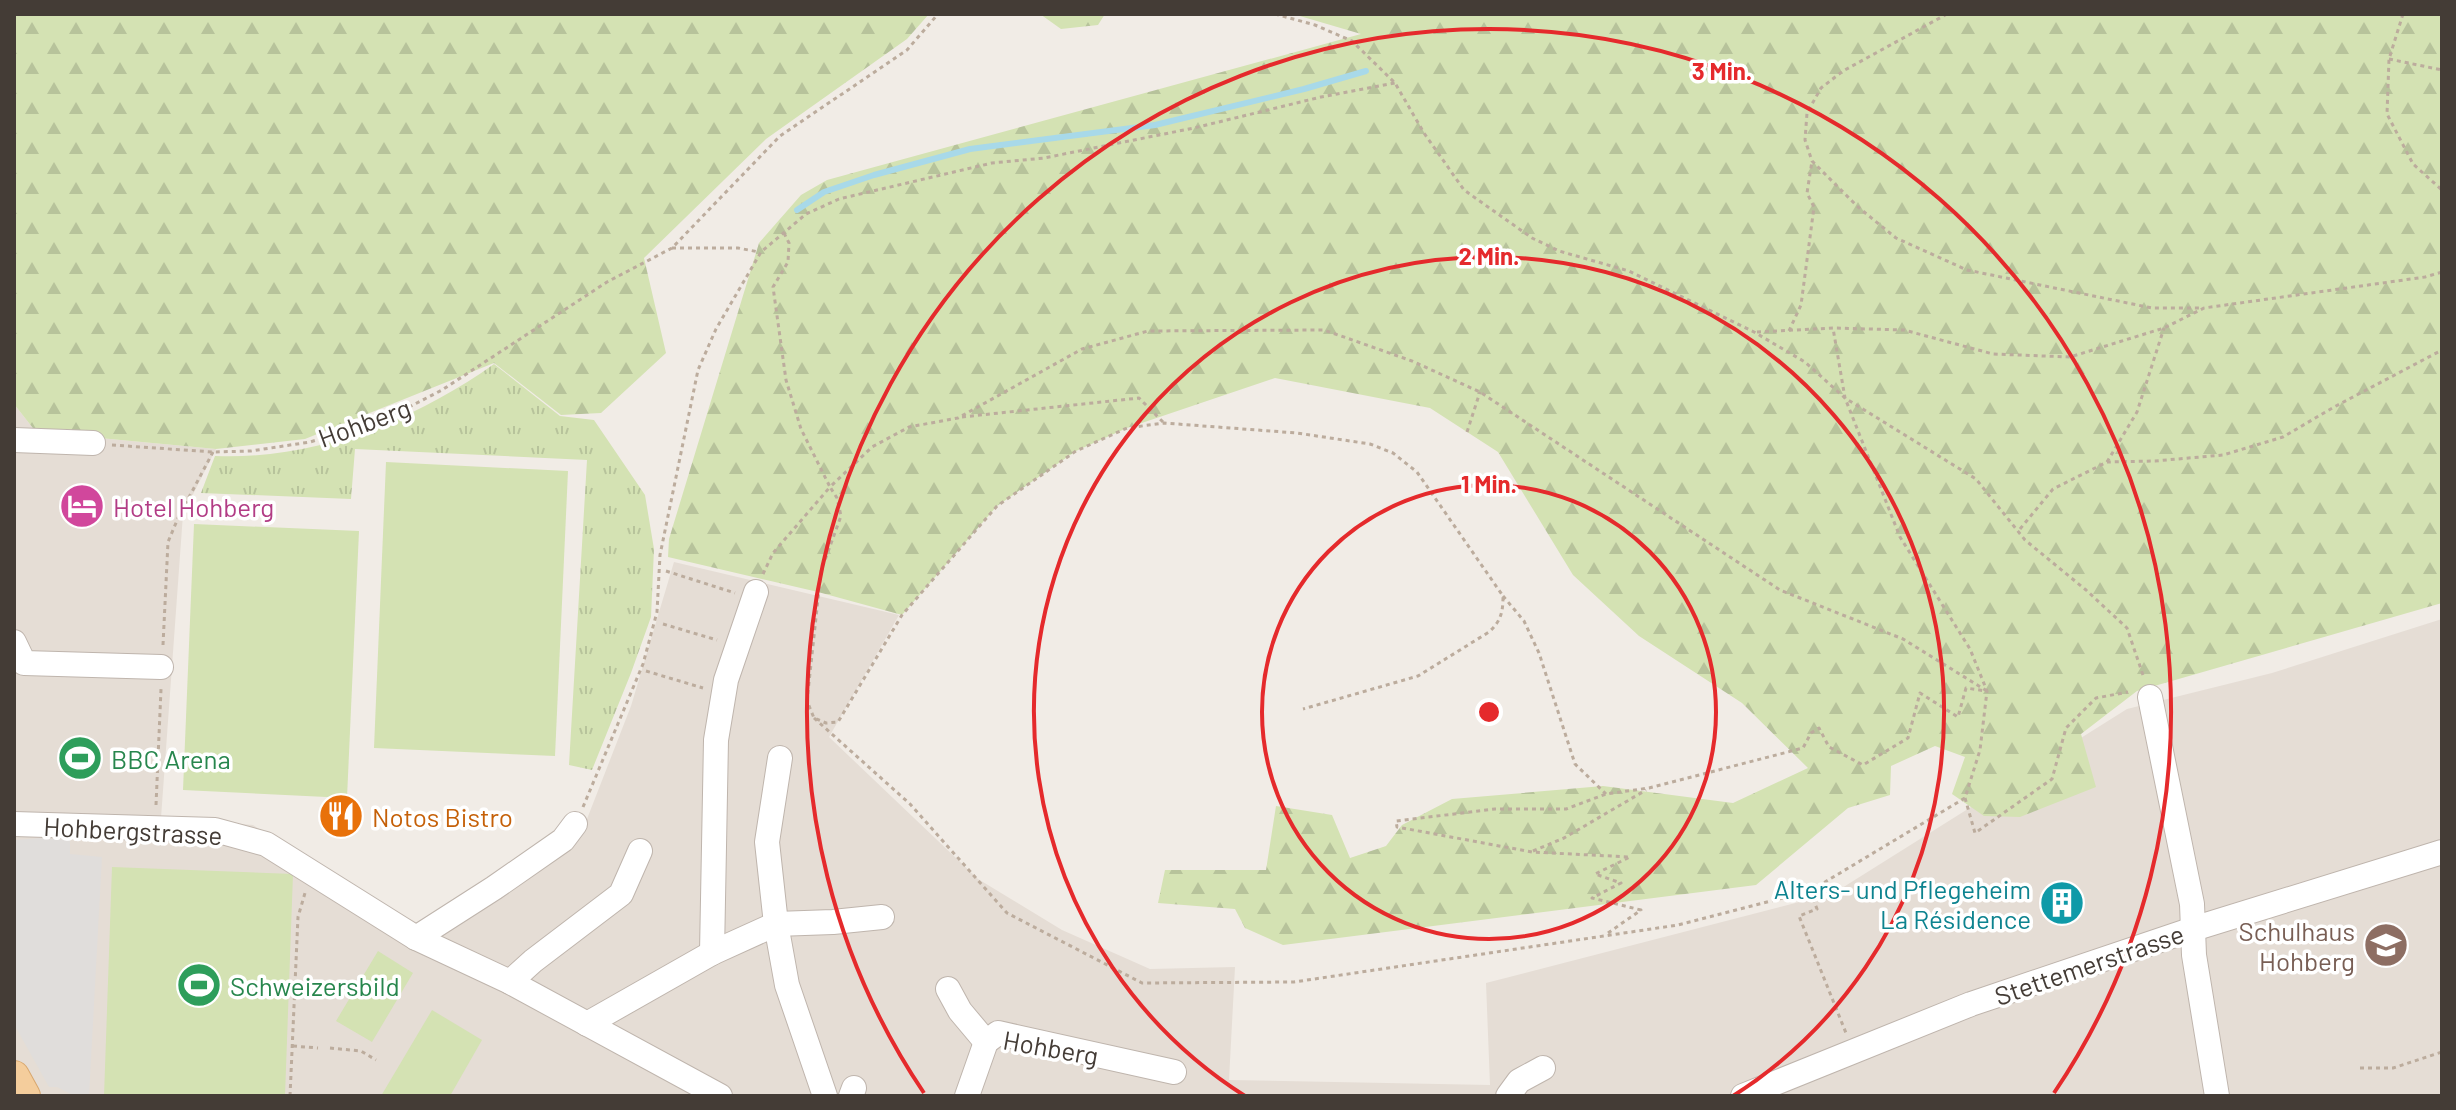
<svg xmlns="http://www.w3.org/2000/svg" width="2456" height="1110" viewBox="0 0 2456 1110" font-family="Barlow,sans-serif">
<style>
.residential{fill:#e5ddd5}
.grass{fill:url(#grass-tufts)}
.forest{fill:url(#forest-firs)}
.pitch{fill:#d4e2b3}
.parking{fill:#e0dddb}
.lines{fill:none;stroke-linecap:round;stroke-linejoin:round}
.stream{stroke:#a8d9e9;stroke-width:6}
.minor-casing{stroke:#bfb5ad;stroke-width:26}
.major-casing{stroke:#d8a76e;stroke-width:32}
.path{stroke:#bcac9d;stroke-width:3;stroke-dasharray:4 4;stroke-linecap:butt}
.minor{stroke:#fff;stroke-width:24}
.major{stroke:#f4cd9c;stroke-width:30}
.ring{fill:none;stroke:#e52a2c;stroke-width:4}
.labels{text-anchor:middle;dominant-baseline:central;stroke-width:7;stroke-linejoin:round;paint-order:stroke}
.street-label{font-size:26px;fill:#443c36;stroke:#fff}
.hotel-label{font-size:26px;fill:#b23c85;stroke:#fff;text-anchor:start}
.leisure-label{font-size:26px;fill:#27864d;stroke:#fff;text-anchor:start}
.food-label{font-size:26px;fill:#c56008;stroke:#fff;text-anchor:start}
.culture-label{font-size:26px;fill:#0d838f;stroke:#fff;text-anchor:end}
.education-label{font-size:26px;fill:#785e54;stroke:#fff;text-anchor:end}
.centre{fill:#e52a2c;stroke:#fff;stroke-width:4}
.ring-label{font-size:24px;text-anchor:middle;font-weight:bold;fill:#e52a2c;stroke:#fff;stroke-width:7;stroke-linejoin:round;paint-order:stroke}
</style>
<defs>
<pattern id="grass-tufts" width="24" height="20" patternUnits="userSpaceOnUse" patternTransform="scale(2)"><rect width="24" height="20" fill="#d4e2b3"/><path d="M3 7l-1-3M5 7V3M7 7l1-3M15 17l-1-3M17 17v-4M19 17l1-3" fill="none" stroke="#b7c39b"/></pattern>
<pattern id="forest-firs" width="22" height="20" patternUnits="userSpaceOnUse" patternTransform="scale(2)"><rect width="22" height="20" fill="#d4e2b3"/><path d="M5 1l3.5 6h-7zM16 11l3.5 6h-7z" fill="#b7c39b"/></pattern>
</defs>
<rect width="100%" height="100%" fill="#f1ece6"/>
<polygon class="residential" points="14,404 36,432 216,449 183,514 161,818 253,825 379,904 430,929 580,837 631,706 674,562 899,615 829,737 978,879 1062,930 1150,969 1235,967 1229,1080 1490,1085 1486,983 1834,893 2127,709 2272,673 2442,619 2442,1096 14,1096"/>
<path class="grass" d="M 494,364 L 560,416 L 594,420 L 645,495 L 654,549 L 651,617 L 631,673 L 592,770 L 569,765 L 587,460 L 355,449 L 351,499 L 201,493 L 215,456 C 315,460 414,421 494,364 Z"/>
<g class="forest">
<polygon points="14,14 929,14 907,39 766,139 644,258 666,353 601,413 561,415 494,363 305,439 216,449 36,432 14,404"/>
<polygon points="1040,14 1105,14 1098,25 1061,29"/>
<polygon points="1293,14 2442,14 2442,603 2137,691 2081,734 2096,787 2020,817 1984,816 1952,794 1965,757 1935,746 1891,766 1890,795 1848,808 1756,885 1283,945 1245,928 1235,909 1158,903 1165,870 1266,870 1276,806 1332,815 1350,858 1386,846 1402,825 1452,799 1603,786 1733,803 1808,768 1742,703 1639,636 1573,575 1498,452 1430,408 1275,378 1127,428 1076,451 997,506 902,615 818,592 668,557 669,539 759,243 801,195 827,180 1361,34"/>
</g>
<g class="pitch">
<polygon points="386,462 568,471 555,756 374,748"/>
<polygon points="194,524 359,531 347,798 183,790"/>
<polygon points="112,867 293,874 285,1096 104,1096"/>
<polygon points="378,951 413,973 372,1042 336,1021"/>
<polygon points="432,1010 482,1040 450,1096 381,1096"/>
</g>
<polygon class="parking" points="42,838 70,840 70,854 102,857 89,1096 75,1096 57,1087 49,1087 14,1024 14,840"/>
<g class="lines">
<polyline class="stream" points="797,210 824,192 874,175 970,149 1155,125 1304,89 1366,71"/>
<g class="minor-casing">
<g id="minor">
<polyline points="14,440 93,443"/>
<polyline points="14,642 24,663 161,667"/>
<polyline points="2150,697 2192,904 2194,955 2217,1096"/>
<polyline points="780,758 767,842 776,924 787,985 825,1096"/>
<polyline points="14,824 215,830 266,844 416,938 510,982 720,1096"/>
<polyline points="416,938 494,888 563,840 575,824"/>
<polyline points="712,953 716,740 726,680 756,592"/>
<polyline points="510,982 533,961 621,894 640,851"/>
<polyline points="948,989 960,1011 986,1042"/>
<polyline points="587,1024 712,953 776,924 833,922 882,917"/>
<polyline points="851,1096 854,1088"/>
<polyline points="967,1096 986,1042 998,1033 1174,1072"/>
<polyline points="1508,1096 1519,1081 1543,1068"/>
<polyline points="1743,1096 1971,1004 2193,929 2442,852"/>
</g>
</g>
<g class="major-casing">
<polyline id="major" points="14,1076 25,1096"/>
</g>
<g class="path">
<polyline points="1275,14 1315,25 1352,41 1395,83 1424,133 1464,190 1532,238 1559,251 1629,271 1754,332 1805,362 1845,398 1976,479 2025,540 2086,590 2127,628 2144,678"/>
<polyline points="1947,14 1843,71 1821,88 1807,113 1805,140 1812,161 1858,207 1896,238 1967,270 2152,308 2203,308"/>
<polyline points="2403,14 2389,59 2387,114 2413,164 2442,190"/>
<polyline points="2389,59 2442,70"/>
<polyline points="784,233 789,243 788,262 773,287 786,380 801,429 830,487 872,447 909,427 958,418 1082,349 1148,331 1324,330 1412,361 1480,392 1780,590 1903,639 1987,691"/>
<polyline points="672,248 738,248 759,252"/>
<polyline points="1789,331 1801,305 1814,207 1807,193 1812,161"/>
<polyline points="1757,332 1833,328 1904,330 1993,354 2070,357 2164,328 2204,308 2425,277 2442,272"/>
<polyline points="962,417 1139,398 1164,423"/>
<polyline points="1467,432 1480,392"/>
<polyline points="112,445 213,452 251,451 310,442 386,419 442,390 607,282 672,248 780,136 907,50 938,14"/>
<polyline points="2107,462 2137,412 2164,328"/>
<polyline points="2020,529 2053,489 2107,462 2155,461 2223,455 2283,437 2334,407 2442,350"/>
<polyline points="666,571 735,593"/>
<path d="M 763,574 L 773,553 L 830,487 L 837,498 L 841,516 L 821,571 L 807,701 L 814,718 L 826,723 L 838,722 L 902,615 L 997,506 L 1076,451 L 1127,428 L 1164,423 L 1297,433 L 1370,444 L 1393,453 L 1417,472 L 1503,596 C 1503,612 1501,621 1489,632 L 1418,676 L 1303,709"/>
<polyline points="1503,596 1524,621 1539,653 1575,764 1606,794"/>
<polyline points="663,624 717,640"/>
<polyline points="163,645 168,542 178,518 213,452"/>
<polyline points="646,671 703,688"/>
<polyline points="814,718 910,804 1007,913 1142,983 1294,982 1678,925 1810,891 1965,798 1980,750 1987,691 1970,649 1900,537 1845,398 1833,328"/>
<polyline points="1965,798 1975,833 2052,779 2066,728 2096,698 2128,692"/>
<polyline points="156,805 161,689"/>
<polyline points="583,807 643,664 657,612 660,555 698,370 716,329 761,252 806,214 839,199 992,163 1044,158 1194,128 1321,97 1395,83"/>
<polyline points="1533,851 1564,838 1646,790"/>
<polyline points="1810,891 1817,909 1799,916 1846,1033"/>
<polyline points="1608,933 1641,910 1592,898 1621,883 1595,874 1630,857 1532,852 1397,827 1396,821 1495,809 1566,809 1606,794 1649,788 1803,748 1811,733 1819,728 1829,747 1863,765 1908,738 1920,693 1958,717 1966,688 1986,691"/>
<polyline points="293,1046 318,1048"/>
<polyline points="330,1048 361,1051 376,1060"/>
<polyline points="2360,1068 2393,1068 2442,1052"/>
<polyline points="290,1096 298,917 305,893"/>
</g>
<use href="#minor" class="minor"/>
<use href="#major" class="major"/>
</g>
<g class="ring">
<circle cx="1489" cy="712" r="227"/>
<path d="M1245 1096A455 455 0 1 1 1733 1096"/>
<path d="M924 1093A682 682 0 1 1 2054 1093"/>
</g>
<defs>
<g id="hotel-disc" transform="scale(2.3)"><circle r="9.5" fill="#d1479c" stroke="#fff"/><path d="M-6-4.5h1.5V1H6V5H4.5V3h-9V5H-6ZM-4 0a1.8 1.8 0 1 1 3.6 0ZM.5 0V-2.5h3Q6-2.5 6 0Z" fill="#fff"/></g>
<g id="stadium-disc" transform="scale(2.3)"><circle r="9.5" fill="#2e9e5b" stroke="#fff"/><path d="M0-5a6.5 5 0 1 0 0 10a6.5 5 0 1 0 0-10ZM-3.5-1.8h7v3.6h-7Z" fill="#fff"/></g>
<g id="restaurant-disc" transform="scale(2.3)"><circle r="9.5" fill="#e8710a" stroke="#fff"/><path d="M-5-6h1v4h1v-4h1v4h1v-4h1v5L-1.5 .5V6h-2V.5L-5-1ZM5-6V6H3V1.5H1.5Q1.5-4 5-6Z" fill="#fff"/></g>
<g id="building-disc" transform="scale(2.3)"><circle r="9.5" fill="#0f9aa8" stroke="#fff"/><path d="M-4-6H4V6H1V3H-1V6H-4ZM-2.5-4.3h1.7v1.8h-1.7ZM.8-4.3h1.7v1.8H.8ZM-2.5-1h1.7V.8h-1.7ZM.8-1h1.7V.8H.8Z" fill="#fff"/></g>
<g id="school-disc" transform="scale(2.3)"><circle r="9.5" fill="#8d6e63" stroke="#fff"/><path d="M0-5L7-2L0 1L-7-2ZM-4 1L0 2.5L4 1V4Q0 6-4 4Z" fill="#fff"/></g>
</defs>
<g fill-rule="evenodd">
<use href="#hotel-disc" x="82" y="506"/>
<use href="#stadium-disc" x="80" y="758"/>
<use href="#restaurant-disc" x="341" y="816"/>
<use href="#building-disc" x="2062" y="903"/>
<use href="#school-disc" x="2386" y="945"/>
<use href="#stadium-disc" x="199" y="985"/>
</g>
<g class="labels">
<g class="street-label">
<text transform="translate(364 422) rotate(-20)">Hohberg</text>
<text transform="translate(133 830) rotate(3)">Hohbergstrasse</text>
<text transform="translate(2089 964) rotate(-19)">Stettemerstrasse</text>
<text transform="translate(1051 1047) rotate(10)">Hohberg</text>
</g>
<g class="hotel-label">
<text x="113" y="506">Hotel Hohberg</text>
</g>
<g class="leisure-label">
<text x="111" y="758">BBC Arena</text>
<text x="230" y="985">Schweizersbild</text>
</g>
<g class="food-label">
<text x="372" y="816">Notos Bistro</text>
</g>
<g class="culture-label">
<text x="2031" y="888">Alters- und Pflegeheim<tspan x="2031" dy="30">La Résidence</tspan></text>
</g>
<g class="education-label">
<text x="2355" y="930">Schulhaus<tspan x="2355" dy="30">Hohberg</tspan></text>
</g>
</g>
<circle cx="1489" cy="712" r="12" class="centre"/>
<g class="ring-label">
<text x="1722" y="80">3 Min.</text>
<text x="1489" y="265">2 Min.</text>
<text x="1489" y="493">1 Min.</text>
</g>
<rect width="2456" height="1110" fill="none" stroke="#443c36" stroke-width="32"/>
</svg>
